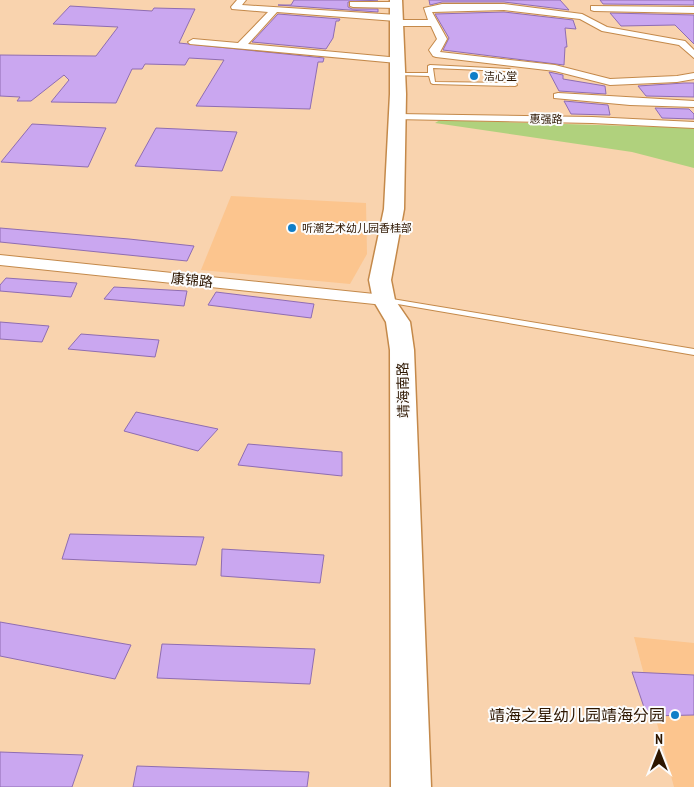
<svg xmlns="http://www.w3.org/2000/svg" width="694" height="787" viewBox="0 0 694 787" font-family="'PT Sans Narrow','Noto Sans SC',sans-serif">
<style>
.built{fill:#fcc58e}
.green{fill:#b0d17d}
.building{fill:#caa7f0;stroke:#8f6db2}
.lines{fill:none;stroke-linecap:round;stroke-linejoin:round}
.lane-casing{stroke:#c4894a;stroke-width:2}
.street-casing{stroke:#c4894a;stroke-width:2}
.secondary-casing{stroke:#c4894a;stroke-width:3}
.lane{fill:#fff;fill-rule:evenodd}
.street{fill:#fff;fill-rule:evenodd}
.secondary{fill:#fff;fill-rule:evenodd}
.poi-dot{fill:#0f7ec8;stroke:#fcfcfc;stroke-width:2}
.labels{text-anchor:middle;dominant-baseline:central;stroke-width:4;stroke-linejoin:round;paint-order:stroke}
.far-poi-label{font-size:11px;fill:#2d1600;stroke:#fcfcfc;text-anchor:start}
.far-street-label{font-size:11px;fill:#2d1600;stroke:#fcfcfc}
.street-label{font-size:14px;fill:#2d1600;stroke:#fcfcfc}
.near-poi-label{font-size:16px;fill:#2d1600;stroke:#fcfcfc;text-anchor:end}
</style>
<rect width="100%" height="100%" fill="#f9d3ae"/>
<g class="built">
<polygon points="231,196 366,203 367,254 350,284 201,270"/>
<polygon points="634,637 694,643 694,787 674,787"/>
</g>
<polygon class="green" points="440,120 694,128 694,168 632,152 435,123"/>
<g class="building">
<polygon points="294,0 378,0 348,2 348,7 352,9 378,9 378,12 278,5 291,5"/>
<polygon points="429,0 560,0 569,10 504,2 442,2 430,5"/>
<polygon points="600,0 694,0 694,5 603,4"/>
<polygon points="70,6 152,11 154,8 195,9 179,43 324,58 323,62 318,62 310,109 196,106 224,60 189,58 185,65 145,64 142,69 132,69 116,103 51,102 69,80 64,75 31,101 17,101 20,97 0,96 0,55 96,56 118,27 53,24"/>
<polygon points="504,12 573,20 576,29 565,28 567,47 565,47 564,65 443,50 449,38 435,14"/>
<polygon points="610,13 694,15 694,44 675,25 621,26"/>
<polygon points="278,14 340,19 339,21 336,21 333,38 326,49 252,42"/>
<polygon points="549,72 563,75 563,79 605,86 606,94 559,91"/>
<polygon points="684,83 694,83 694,97 646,96 638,86"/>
<polygon points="564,101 608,105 610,115 571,114"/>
<polygon points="655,108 689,109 694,114 694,119 662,118"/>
<polygon points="32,124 106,128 88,167 1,162"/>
<polygon points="156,128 179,129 237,132 222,171 135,166"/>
<polygon points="0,228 129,239 194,246 187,261 0,242"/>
<polygon points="6,278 77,283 71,297 0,291 0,285"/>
<polygon points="114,287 187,291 184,306 104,299"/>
<polygon points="216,292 314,304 311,318 208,305"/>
<polygon points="0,322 49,326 42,342 0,339"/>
<polygon points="81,334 159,340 155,357 68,349"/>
<polygon points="136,412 218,429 198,451 124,431"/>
<polygon points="248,444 342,452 342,476 238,465"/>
<polygon points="70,534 204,537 196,565 62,559"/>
<polygon points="222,549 324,555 320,583 221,576"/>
<polygon points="0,622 131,645 115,679 0,656"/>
<polygon points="162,644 315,649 310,684 157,678"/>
<polygon points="632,672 694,675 694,715 647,716"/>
<polygon points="0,752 83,755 72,787 0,787"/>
<polygon points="137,766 309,772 307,787 133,787"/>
</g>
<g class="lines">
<g class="lane-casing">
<g id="lane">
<path d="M 430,65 L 509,69 L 511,70 L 517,85 L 515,86 L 433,84 L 431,83 L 429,76 L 397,75 L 395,74 L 397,73 L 428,73 L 428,66 ZM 433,68 L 507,71 L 512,83 L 435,82 Z"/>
<polygon points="383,298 386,298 694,349 694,355 386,302 382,300"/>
</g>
</g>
<g class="street-casing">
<g id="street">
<polygon points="237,0 246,0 242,5 397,15 401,18 398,20 428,20 424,8 442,4 504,4 582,14 607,27 685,41 694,50 694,58 679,45 602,31 580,19 504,10 432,12 447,39 440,52 555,65 610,79 677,76 694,73 694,79 677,82 610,85 555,71 436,57 433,56 429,50 437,39 431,26 397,26 393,23 396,21 277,12 248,44 400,58 402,60 397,63 190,44 188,42 193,39 238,43 268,12 232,9 231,7"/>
<polygon points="350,2 396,2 400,5 396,8 353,7 350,6"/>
<polygon points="591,6 694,7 694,13 594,11 591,10"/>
<polygon points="558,93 694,101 694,107 630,105 554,98 554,94"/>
<polygon points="398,114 592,117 694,122 694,128 592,123 394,119 394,115"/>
<polygon points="0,255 384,295 390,296 392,300 390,304 384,305 0,265"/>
</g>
</g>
<g class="secondary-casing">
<polygon id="secondary" points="390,0 402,0 406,94 404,209 391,280 395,300 410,322 414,350 431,787 391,787 390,350 386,322 373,300 369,280 384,209 390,94"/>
</g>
<use href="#lane" class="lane"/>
<use href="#street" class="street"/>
<use href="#secondary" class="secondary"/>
</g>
<g class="poi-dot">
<circle cx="474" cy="76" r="5"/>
<circle cx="292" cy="228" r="5"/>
<circle cx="675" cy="715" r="5"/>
</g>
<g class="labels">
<g class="far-poi-label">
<text x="484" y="76">洁心堂</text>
<text x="302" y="228">听潮艺术幼儿园香桂部</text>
</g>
<g class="far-street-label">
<text transform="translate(546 119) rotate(1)">惠强路</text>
</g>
<g class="street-label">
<text transform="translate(192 280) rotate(6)">康锦路</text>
<text transform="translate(403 390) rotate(-91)">靖海南路</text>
</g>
<g class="near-poi-label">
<text x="665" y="715">靖海之星幼儿园靖海分园</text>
</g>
</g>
<g transform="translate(659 752)" stroke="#fcfcfc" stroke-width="4" paint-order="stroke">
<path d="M0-4L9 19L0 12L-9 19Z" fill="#2d1600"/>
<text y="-8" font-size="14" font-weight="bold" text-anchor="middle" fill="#2d1600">N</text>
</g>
</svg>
